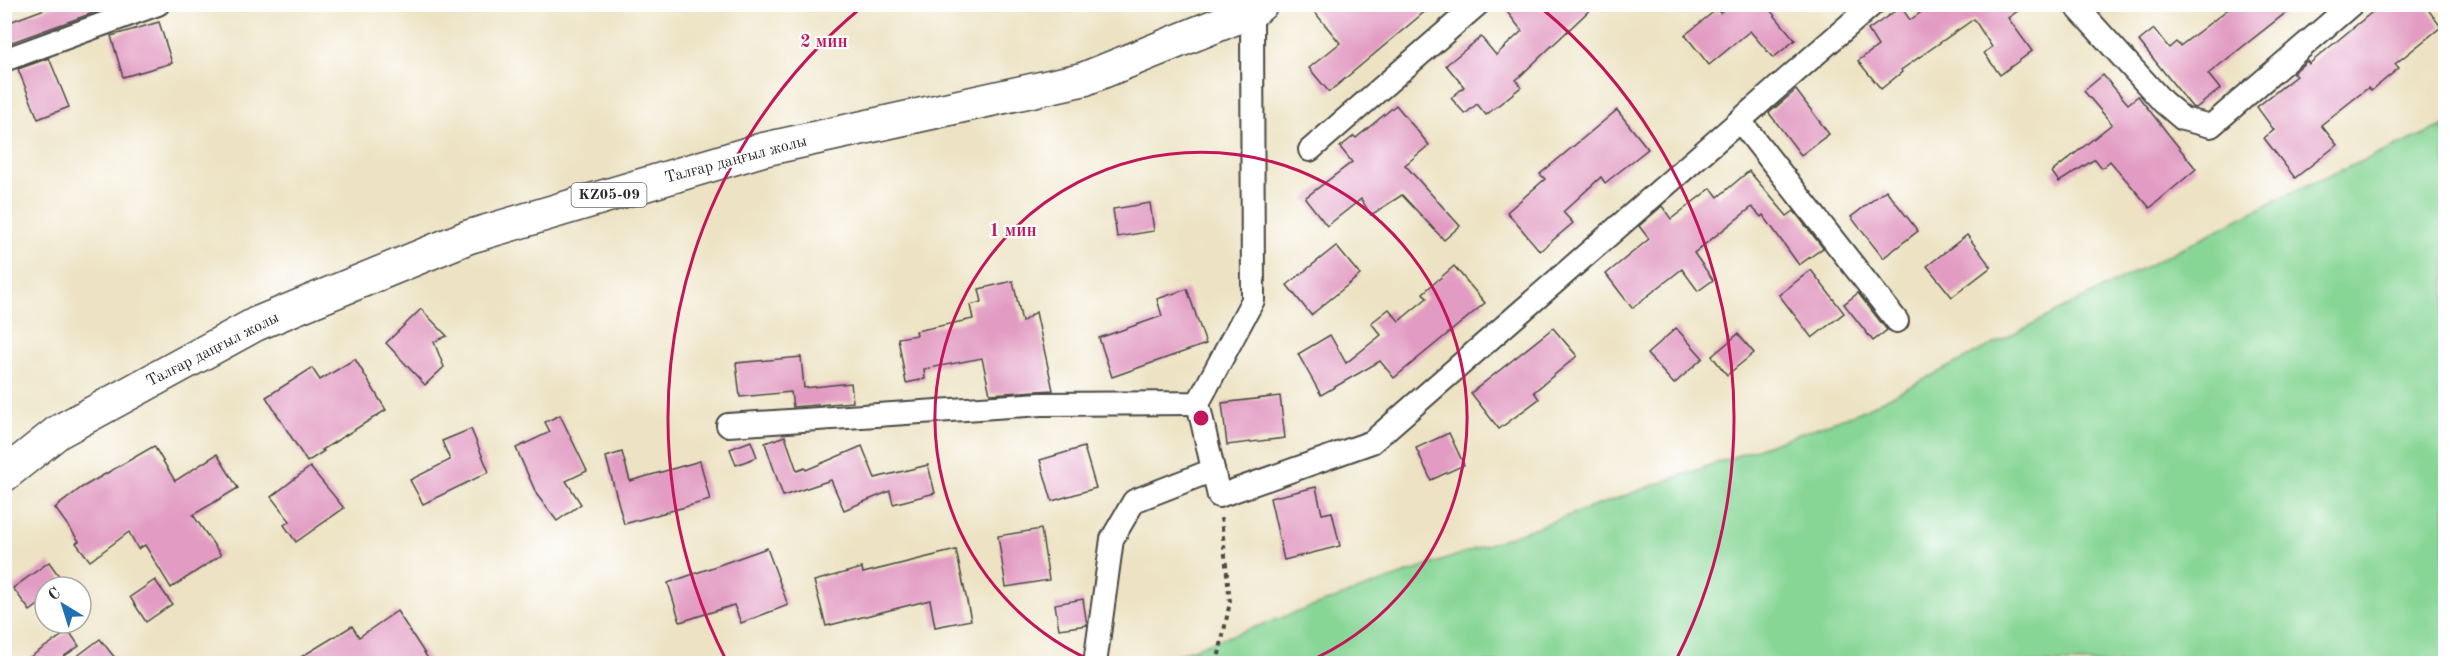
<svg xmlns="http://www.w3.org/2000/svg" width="2450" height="668" viewBox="0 0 2450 668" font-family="'Old Standard TT',serif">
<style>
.green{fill:#87d695;stroke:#598060;stroke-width:1.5}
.building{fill:#e29bc2}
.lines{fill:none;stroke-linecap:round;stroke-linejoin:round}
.street-casing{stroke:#484742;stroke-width:26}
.primary-casing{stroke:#484742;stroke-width:36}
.path{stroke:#484742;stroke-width:4;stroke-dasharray:4.5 4.5;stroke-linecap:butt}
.street{stroke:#fff;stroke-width:22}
.primary{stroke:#fff;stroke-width:33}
.ring{fill:none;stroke:#c2185b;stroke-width:3}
.labels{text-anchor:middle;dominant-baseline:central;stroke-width:4.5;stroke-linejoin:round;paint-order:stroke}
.shield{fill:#fff;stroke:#6b6b6b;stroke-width:1.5}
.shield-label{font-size:15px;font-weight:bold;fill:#2b2b2b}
.street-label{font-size:16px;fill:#2b2b2b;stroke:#fff}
.centre{fill:#c2185b;stroke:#fff;stroke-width:3}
.ring-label{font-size:18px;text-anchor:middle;font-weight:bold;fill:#c2185b;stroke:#fff;stroke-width:4.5;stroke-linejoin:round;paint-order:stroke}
</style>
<rect width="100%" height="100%" fill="#fff"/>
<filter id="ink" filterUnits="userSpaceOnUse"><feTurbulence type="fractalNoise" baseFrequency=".0167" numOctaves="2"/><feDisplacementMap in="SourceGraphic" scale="12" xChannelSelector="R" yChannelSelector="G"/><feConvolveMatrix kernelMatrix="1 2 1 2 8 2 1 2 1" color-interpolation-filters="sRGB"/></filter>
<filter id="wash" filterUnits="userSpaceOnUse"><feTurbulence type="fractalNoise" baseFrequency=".008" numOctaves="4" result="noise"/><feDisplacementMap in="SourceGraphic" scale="24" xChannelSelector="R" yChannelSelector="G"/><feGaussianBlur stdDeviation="1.35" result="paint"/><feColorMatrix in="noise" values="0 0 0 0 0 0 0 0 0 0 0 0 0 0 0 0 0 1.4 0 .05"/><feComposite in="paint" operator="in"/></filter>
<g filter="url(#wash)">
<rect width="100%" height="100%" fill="#ede3c4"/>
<polygon class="green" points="2445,125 2445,663 1154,663 1860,412 2292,192"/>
<g id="blocks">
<g class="building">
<polygon points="58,4 115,5 4,45 4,24"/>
<polygon points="1308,4 1434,4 1329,92 1309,68 1340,43"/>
<polygon points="1501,4 1596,4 1516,80 1521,87 1486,115 1477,104 1465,114 1451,98 1464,87 1446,65 1481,37 1496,55 1522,31"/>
<polygon points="1730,4 1765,4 1795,40 1773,58 1750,31 1709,65 1685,35 1717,9 1720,13"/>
<polygon points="1933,4 2028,4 2008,18 2032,51 2000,75 1984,53 1992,47 1974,19 1901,70 1902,72 1881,89 1858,61 1878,46 1868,30 1901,7 1910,20"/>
<polygon points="2235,4 2297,4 2208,74 2220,89 2196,108 2192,107 2139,41 2154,29 2169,48 2176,42 2180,46"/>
<polygon points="2382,4 2424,4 2441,27 2395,64 2399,68 2371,91 2368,88 2321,125 2337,145 2295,178 2264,138 2274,130 2257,107 2296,76 2293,73 2307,61 2309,64"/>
<polygon points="159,22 172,63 123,77 111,36"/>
<polygon points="49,58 69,107 38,119 18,69"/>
<polygon points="2103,75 2128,104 2138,96 2196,169 2150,208 2110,161 2102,168 2095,159 2059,182 2052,172 2112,124 2084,91"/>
<polygon points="1796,90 1829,134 1801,155 1769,113"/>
<polygon points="1396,105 1429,145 1405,165 1460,226 1444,240 1402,195 1371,215 1361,199 1327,226 1305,198 1352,162 1340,147 1354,136 1356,138"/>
<polygon points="1617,110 1648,149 1605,183 1601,177 1563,212 1573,223 1540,251 1507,212 1545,179 1540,174"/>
<polygon points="1749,171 1787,216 1794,211 1823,248 1799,265 1763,215 1761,217 1752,207 1694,253 1713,280 1698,291 1682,269 1632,308 1606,274 1649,239 1639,226 1662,206 1671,219 1711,188 1718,197"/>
<polygon points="1886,190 1918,231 1883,258 1851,217"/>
<polygon points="1150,203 1154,231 1117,237 1113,209"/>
<polygon points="1967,235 1991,267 1952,297 1927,266"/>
<polygon points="1336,246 1360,275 1311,315 1287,285"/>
<polygon points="1454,266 1485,303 1394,378 1380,361 1321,395 1298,354 1330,335 1346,363 1381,335 1371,323 1389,309 1399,321 1427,298 1423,293"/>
<polygon points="1811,270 1844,313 1812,338 1779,295"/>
<polygon points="1013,281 1022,322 1036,312 1053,390 990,394 982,358 924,369 925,379 906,383 898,338 917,335 916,331 973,319 970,305 982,302 979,289"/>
<polygon points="1187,289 1206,344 1112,377 1099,338 1162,316 1157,299"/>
<polygon points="1858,293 1887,330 1873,341 1844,304"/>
<polygon points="421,309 447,336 434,342 444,367 425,385 386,343"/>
<polygon points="1553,328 1577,356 1534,392 1539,399 1499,429 1471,393"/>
<polygon points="1676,328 1703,358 1674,384 1647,354"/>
<polygon points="1738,334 1754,353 1727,375 1712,356"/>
<polygon points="801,357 804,388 851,383 853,402 793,407 791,392 740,397 736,363"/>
<polygon points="355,359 386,410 322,450 324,451 307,462 266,397 312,368 320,380"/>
<polygon points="1280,396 1285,438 1227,445 1222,403"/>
<polygon points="560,415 587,471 566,481 581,504 557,521 537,495 516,448 550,432 545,422"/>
<polygon points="471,429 489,472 423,504 410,480 450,460 442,441"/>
<polygon points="1449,433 1464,465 1431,480 1416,448"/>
<polygon points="785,436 797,471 805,468 806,470 862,446 875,478 928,465 935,493 893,504 890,491 844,510 831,480 783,496 765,443"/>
<polygon points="751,441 757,457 736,465 730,449"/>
<polygon points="154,446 175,481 217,454 238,488 193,515 221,555 171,588 145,545 138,549 129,532 90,561 76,543 79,541 55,508 81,488"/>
<polygon points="1084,447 1096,488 1052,501 1040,460"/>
<polygon points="622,452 630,481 700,461 710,500 624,524 606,457"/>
<polygon points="310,467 344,508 296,542 284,525 290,521 271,497"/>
<polygon points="1316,487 1322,514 1332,512 1340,546 1284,560 1270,498"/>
<polygon points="1041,529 1049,580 1006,587 998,536"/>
<polygon points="767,548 788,605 741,623 734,605 680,622 668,583"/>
<polygon points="956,550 971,620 935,627 930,600 826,626 814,581 862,568 863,573"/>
<polygon points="49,562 67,587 45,587 45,600 30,611 13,588"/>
<polygon points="155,580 172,604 146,622 130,597"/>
<polygon points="1083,599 1087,625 1059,629 1055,604"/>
<polygon points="397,611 431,663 291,663 352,626 359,637"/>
<polygon points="69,631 79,646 54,663 21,663"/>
<polygon points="100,639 119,663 68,663"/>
</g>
</g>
</g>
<g filter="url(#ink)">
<use href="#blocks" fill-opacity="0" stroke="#484742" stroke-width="1.5"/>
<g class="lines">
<g class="street-casing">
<g id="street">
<polyline points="2074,4 2163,102 2183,119 2211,126 2352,4"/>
<polyline points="4,60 158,4"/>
<polyline points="1740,121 1897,321"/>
<polyline points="1310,150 1478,4"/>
<polyline points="1198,403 1219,496 1372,442 1873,4"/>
<polyline points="728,425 1041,404 1198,403 1253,300 1252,11"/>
<polyline points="1095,664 1112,539 1134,501 1213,470"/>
</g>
</g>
<g class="primary-casing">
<polyline id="primary" points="4,475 58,432 256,324 468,237 761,150 1084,79 1252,11 1261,4"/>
</g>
<polyline class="path" points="1217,664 1230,602 1221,518"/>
<use href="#street" class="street"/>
<use href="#primary" class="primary"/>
</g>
</g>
<g class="ring">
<path d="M1097 663A266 266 0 1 1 1305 663"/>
<path d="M726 660A533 533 0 0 1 862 7M1540 7A533 533 0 0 1 1676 660"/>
</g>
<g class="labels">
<rect class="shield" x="571.5" y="183" width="75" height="24" rx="4.5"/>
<g class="shield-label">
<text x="609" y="195">KZ05-09</text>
</g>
<g class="street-label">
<text transform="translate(736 160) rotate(-15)">Талғар даңғыл жолы</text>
<text transform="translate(213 350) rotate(-27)">Талғар даңғыл жолы</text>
</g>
</g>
<circle cx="1201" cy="418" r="9" class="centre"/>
<g class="ring-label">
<text x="824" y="47">2 мин</text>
<text x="1013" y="236">1 мин</text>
</g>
<rect width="2450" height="668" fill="none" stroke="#fff" stroke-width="24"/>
<g transform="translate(63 605) rotate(322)"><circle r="28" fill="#ffffff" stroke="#aaaaaa" stroke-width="1.5"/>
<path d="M0-4.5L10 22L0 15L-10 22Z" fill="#1f6fb2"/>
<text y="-9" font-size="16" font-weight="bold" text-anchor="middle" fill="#2b2b2b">С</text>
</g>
</svg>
